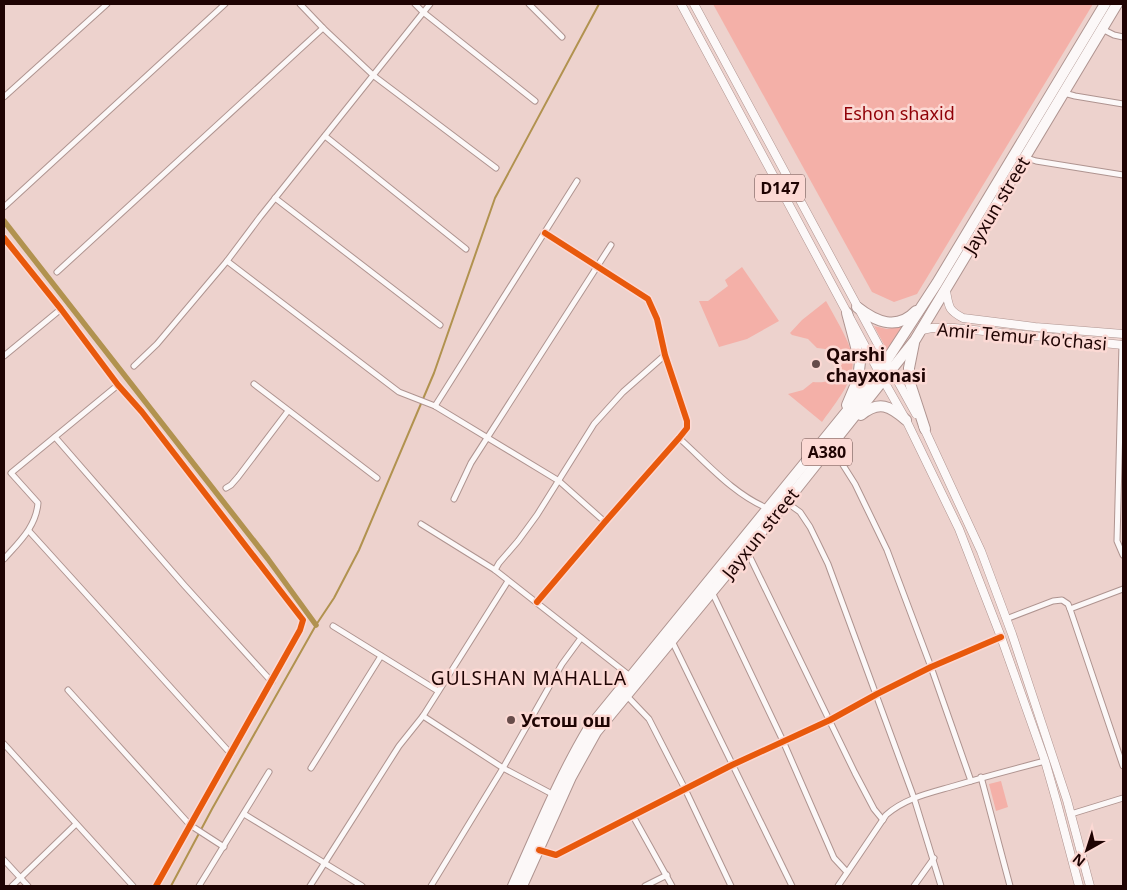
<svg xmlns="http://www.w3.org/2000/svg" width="1127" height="890" viewBox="0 0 1127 890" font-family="'Noto Sans',sans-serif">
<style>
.green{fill:#f4b0a8}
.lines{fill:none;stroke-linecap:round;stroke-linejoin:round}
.stream{stroke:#b1924f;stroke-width:2}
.canal{stroke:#b1924f;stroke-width:5.5}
.street-casing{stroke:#af9490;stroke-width:7}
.secondary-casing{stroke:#af9490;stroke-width:9}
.primary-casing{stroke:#af9490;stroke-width:9}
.highway-casing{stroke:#af9490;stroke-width:12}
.street{stroke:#fcf8f8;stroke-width:5}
.secondary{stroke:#fcf8f8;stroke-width:8}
.primary{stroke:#fcf8f8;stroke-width:8}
.highway{stroke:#fcf8f8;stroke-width:10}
.cycleway-casing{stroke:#fcd9d4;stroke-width:9}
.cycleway{stroke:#e8590c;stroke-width:6}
.poi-dot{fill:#674c4a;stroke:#fcd9d4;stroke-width:2}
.labels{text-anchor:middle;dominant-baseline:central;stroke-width:5;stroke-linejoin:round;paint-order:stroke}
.shield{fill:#fcd9d4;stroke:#614442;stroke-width:1}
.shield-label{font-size:16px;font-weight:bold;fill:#1f0403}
.park-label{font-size:18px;fill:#900007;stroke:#fcd9d4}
.street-label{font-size:18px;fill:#1f0403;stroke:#fcd9d4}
.poi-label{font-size:18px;font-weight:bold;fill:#1f0403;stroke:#fcd9d4;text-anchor:start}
.neighbourhood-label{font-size:19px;letter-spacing:1px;fill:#1f0403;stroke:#fcd9d4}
</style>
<rect width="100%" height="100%" fill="#edd2cd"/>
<g class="green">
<polygon points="713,4 1093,4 917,294 894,302 872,292"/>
<polygon points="742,267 779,321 747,339 719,347 699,301 708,301 728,286 725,280"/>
<path d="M 826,301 C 860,362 865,365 822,422 L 788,394 L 803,390 L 813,382 C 836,385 844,369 833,350 L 817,348 L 808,339 L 792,335 L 790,333 L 802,320 Z"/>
<polygon points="908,324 888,352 874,326 887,329"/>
<polygon points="1001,781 1008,807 996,811 989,784"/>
</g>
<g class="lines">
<polyline class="stream" points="171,886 212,809 316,625 334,598 359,550 434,373 495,198 599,4"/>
<polyline class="canal" points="4,221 268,559 316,625"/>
<g class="street-casing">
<g id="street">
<polyline points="300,4 323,28 374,76 496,168"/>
<polyline points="415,4 423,12 535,101"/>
<polyline points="529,4 562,37"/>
<polyline points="1102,29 1114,35 1123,37"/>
<polyline points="1064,93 1075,96 1123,104"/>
<polyline points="4,97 107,4"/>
<polyline points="325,136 466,249"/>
<polyline points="1024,157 1036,161 1123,175"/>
<polyline points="275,198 440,325"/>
<polyline points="4,207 225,4"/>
<polyline points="4,238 61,309 118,385 142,412 303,620 300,630 156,886"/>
<polyline points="227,261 399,392 435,406 559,481 605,522"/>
<polyline points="57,272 323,28"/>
<polyline points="1122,344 1117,541 1123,555"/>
<polyline points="4,356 61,309"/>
<polyline points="134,366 157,344 227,261 260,217 430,4"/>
<polyline points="254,384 377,478"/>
<polyline points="435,406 577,181"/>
<polyline points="55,437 184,585 272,682"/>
<path d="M 679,438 C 706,462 733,494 767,508"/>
<polyline points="831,446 855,484 887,550 931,667 971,781"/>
<polyline points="226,488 231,485 238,477 288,411"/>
<polyline points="454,499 471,463 611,245"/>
<polyline points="786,502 800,512 810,527 828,564 914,798 941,886"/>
<polyline points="421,524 495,570 630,676"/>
<polyline points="29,531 231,754"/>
<polyline points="747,551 855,773 874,809 883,820"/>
<path d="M 4,559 C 19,542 36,527 38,503 L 11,473 L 118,385"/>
<polyline points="495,570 499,563 518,541 537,515 594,424 623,392 665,355"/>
<polyline points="1123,589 1070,609 1123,766"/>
<polyline points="712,592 783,741 834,858 847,872"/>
<polyline points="537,602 605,522 679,438 687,428 687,421 665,355 657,319 648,299 545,233"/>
<polyline points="1006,619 1053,601 1062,600 1068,604 1070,609"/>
<polyline points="333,626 438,691"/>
<polyline points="672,641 792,886"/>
<polyline points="68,690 190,825 224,847"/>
<polyline points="627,696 649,719 685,789 731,886"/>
<polyline points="423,716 503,768 554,795"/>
<polyline points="4,744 133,886"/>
<polyline points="311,768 381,656"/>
<polyline points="981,777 1010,886"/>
<polyline points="244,814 362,886"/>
<polyline points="1071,814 1123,798"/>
<polyline points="633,816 672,886"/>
<polyline points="539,850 556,855 732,765 830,720 877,694 931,667 1001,637"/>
<polyline points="4,860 28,886"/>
<polyline points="12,886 76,824"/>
<polyline points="199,886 269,772"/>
<polyline points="310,886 399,746 423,716 508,581"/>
<polyline points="431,886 503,768 562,664 581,638"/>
<polyline points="645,886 667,875"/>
<path d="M 838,886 L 886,815 C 905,798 930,793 954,786 C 984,777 1014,769 1045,761"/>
<polyline points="914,886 934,858"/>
</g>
</g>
<g class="secondary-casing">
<g id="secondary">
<path d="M 946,291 C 949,307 948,310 963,318 L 1035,327 L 1123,334"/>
<polyline points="922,330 932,328 954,328 1123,345"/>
<polyline points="890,367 916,414"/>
<polyline points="881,376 906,420 959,529 1001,637 1045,761 1057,803 1079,886"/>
<polyline points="923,426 981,551 1012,634 1067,800 1090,886"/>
</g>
</g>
<g class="primary-casing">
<g id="primary">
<polyline points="681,4 879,372"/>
<path d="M 694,4 C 758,123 822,242 887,361"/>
</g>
</g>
<g class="highway-casing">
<g id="highway">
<path d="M 857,307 C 876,322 897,331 916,311"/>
<polyline points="847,313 860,362 858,379 847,405"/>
<polyline points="914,343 909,368 909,380 925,429"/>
<path d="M 861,415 C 879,400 890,406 906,420"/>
<path d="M 513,886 C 537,833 559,778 589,728 L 879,372 L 937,283 L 1105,4"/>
<polyline points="522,886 571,777 596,732 786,502 915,340 1117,4"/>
</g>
</g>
<use href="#street" class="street"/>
<use href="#secondary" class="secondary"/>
<use href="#primary" class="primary"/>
<use href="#highway" class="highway"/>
<g class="cycleway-casing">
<g id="cycleway">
<polyline points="4,238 61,309 118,385 142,412 303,620 300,630 156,886"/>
<polyline points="537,602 605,522 679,438 687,428 687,421 665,355 657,319 648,299 545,233"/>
<polyline points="539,850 556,855 732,765 830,720 877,694 931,667 1001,637"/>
</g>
</g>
<use href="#cycleway" class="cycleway"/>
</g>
<g class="poi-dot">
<circle cx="816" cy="364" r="5"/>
<circle cx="511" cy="720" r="5"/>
</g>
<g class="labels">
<g class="shield">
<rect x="755" y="174.5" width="50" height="27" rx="4"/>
<rect x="802" y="438.5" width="50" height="27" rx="4"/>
</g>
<g class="shield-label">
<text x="780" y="188">D147</text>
<text x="827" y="452">A380</text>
</g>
<g class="park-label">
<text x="899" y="113">Eshon shaxid</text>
</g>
<g class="street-label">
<text transform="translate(996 205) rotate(-59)">Jayxun street</text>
<text transform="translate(1022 336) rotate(5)">Amir Temur ko'chasi</text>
<text transform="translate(760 533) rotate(-51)">Jayxun street</text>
</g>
<g class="poi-label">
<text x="826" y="354">Qarshi<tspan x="826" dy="21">chayxonasi</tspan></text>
<text x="521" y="720">Устош ош</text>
</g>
<g class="neighbourhood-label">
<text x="529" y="678">GULSHAN MAHALLA</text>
</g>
</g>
<rect width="1127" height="890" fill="none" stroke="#1f0403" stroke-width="10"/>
<g transform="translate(1087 850) rotate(219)" stroke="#fcd9d4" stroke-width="4" paint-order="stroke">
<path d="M0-4L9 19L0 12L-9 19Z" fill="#1f0403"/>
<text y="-8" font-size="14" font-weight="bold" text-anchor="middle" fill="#1f0403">N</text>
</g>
</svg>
